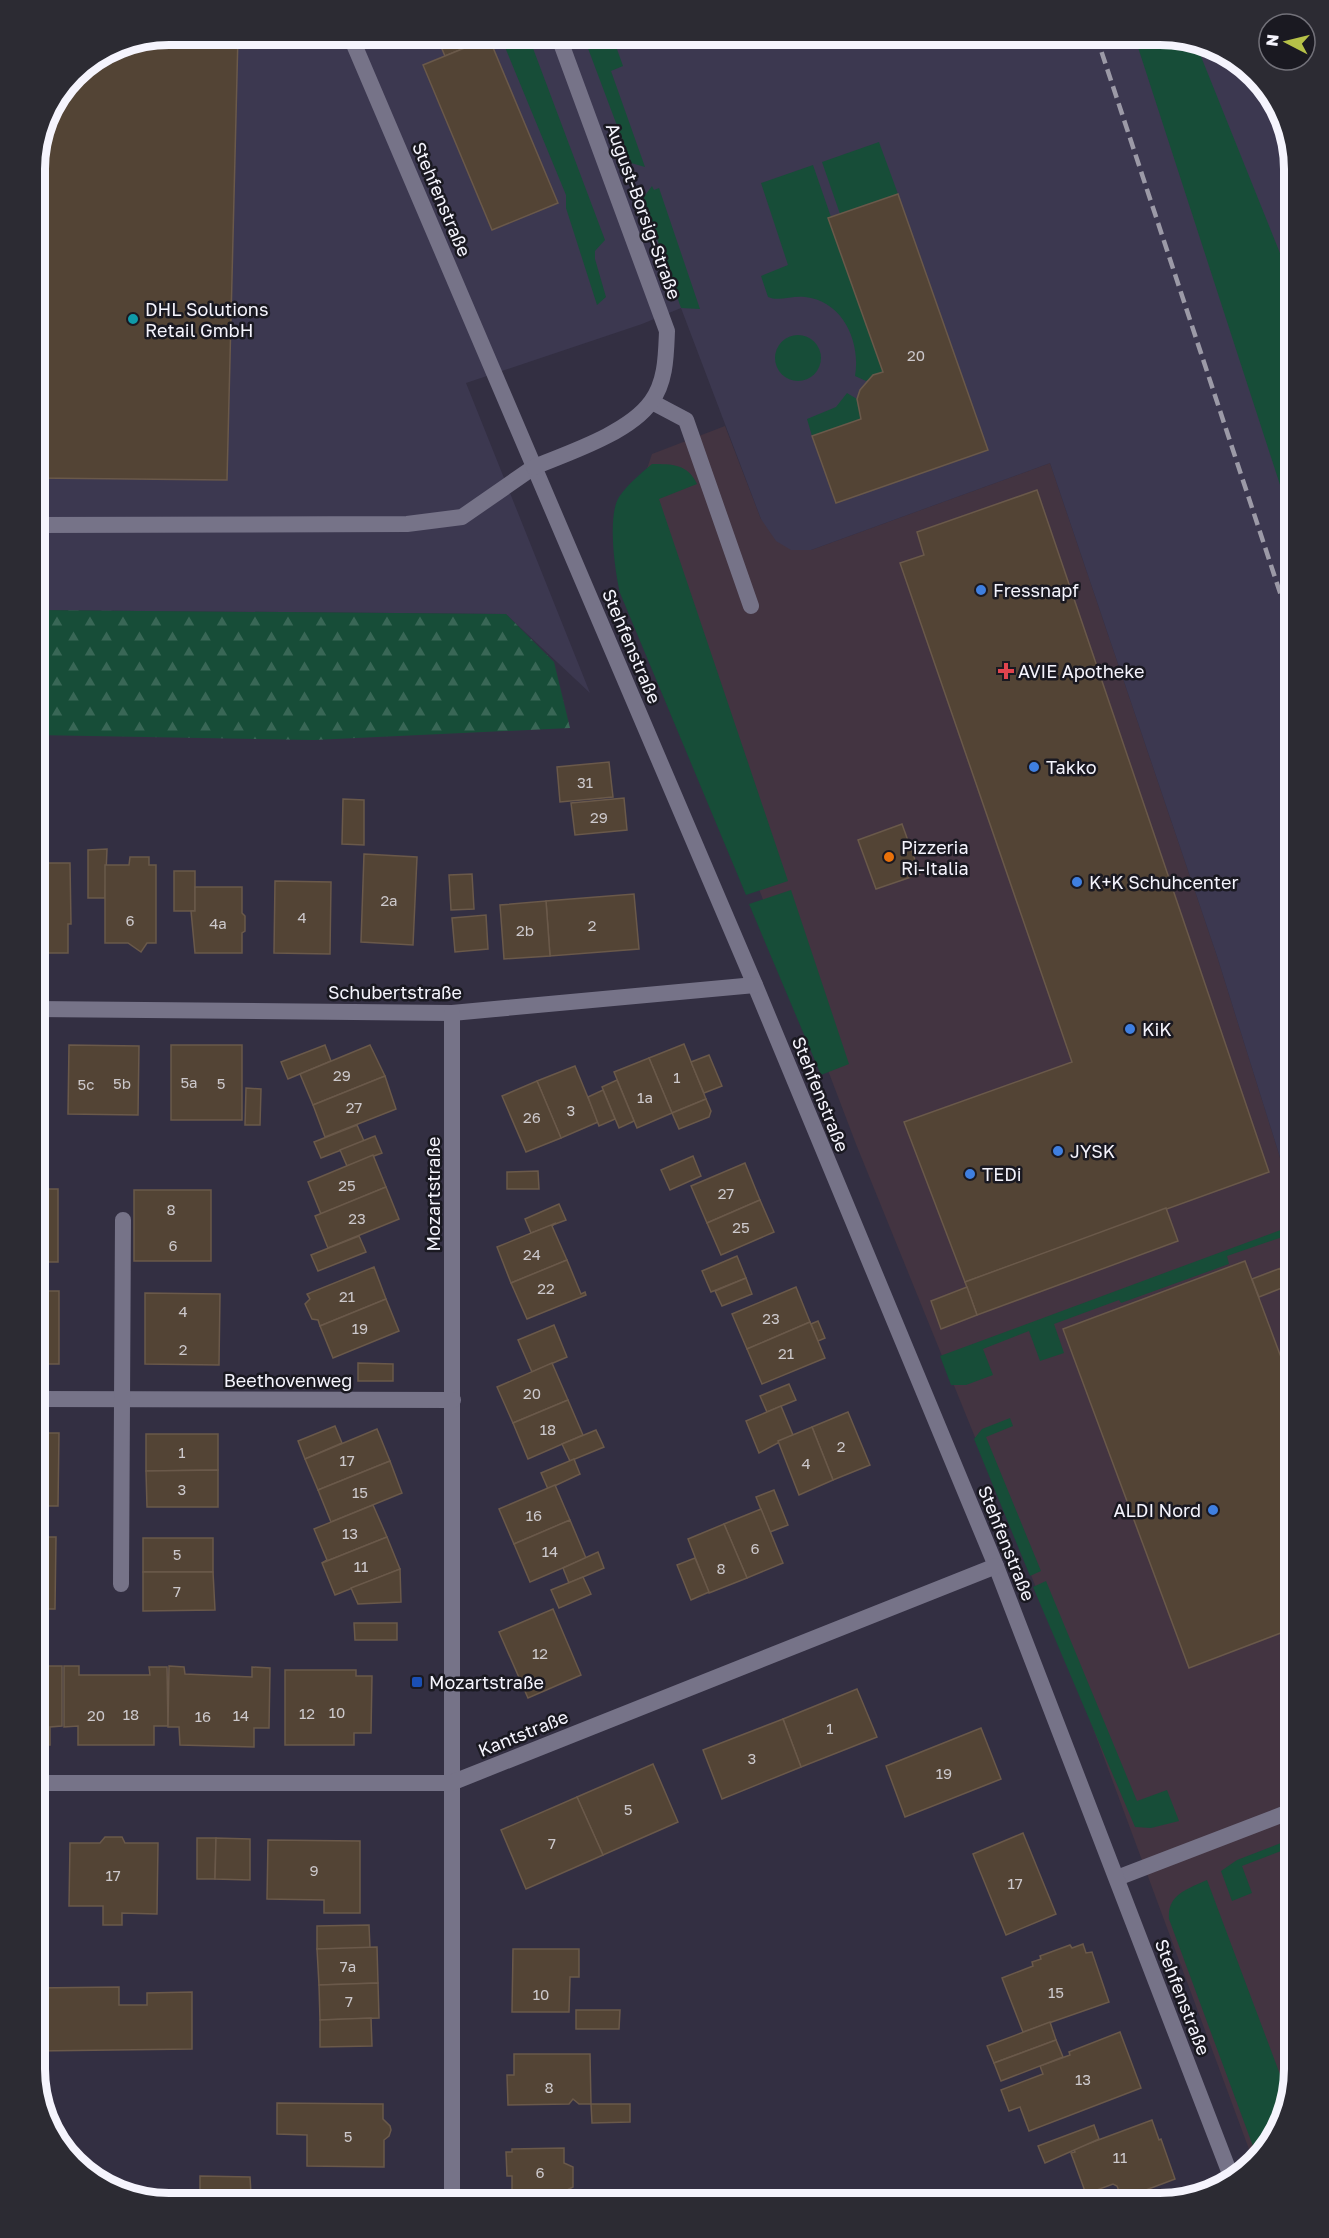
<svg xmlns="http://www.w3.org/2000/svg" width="1329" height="2238" viewBox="0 0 1329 2238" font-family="'Golos Text',sans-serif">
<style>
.commercial{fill:#433441}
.built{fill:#3c3850}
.grass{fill:#174d38}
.forest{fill:url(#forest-firs)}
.building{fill:#534435;stroke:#6a594a;stroke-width:1.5}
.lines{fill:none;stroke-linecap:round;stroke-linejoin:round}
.service{stroke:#767388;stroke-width:16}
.minor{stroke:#767388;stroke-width:16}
.rail{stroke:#9c9aa7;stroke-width:4.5;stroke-dasharray:12 6;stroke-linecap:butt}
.culture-dot{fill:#0f9aa8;stroke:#1a1921;stroke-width:2}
.shop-dot{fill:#3f7fe0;stroke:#1a1921;stroke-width:2}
.health-dot{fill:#e0444e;stroke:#1a1921;stroke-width:2}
.food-dot{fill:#e8710a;stroke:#1a1921;stroke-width:2}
.transit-dot{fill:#1a4fb4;stroke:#1a1921;stroke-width:2}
.labels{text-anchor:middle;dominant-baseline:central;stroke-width:5;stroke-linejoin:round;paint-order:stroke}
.number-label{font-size:15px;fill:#ccc8cb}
.street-label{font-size:18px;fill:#f5f4fd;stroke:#1a1921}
.poi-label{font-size:18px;fill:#f5f4fd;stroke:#1a1921;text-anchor:start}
.rim{fill:none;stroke:#f5f4fd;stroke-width:8}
</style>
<defs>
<pattern id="forest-firs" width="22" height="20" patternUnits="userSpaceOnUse" patternTransform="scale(1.5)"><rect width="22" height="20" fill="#174d38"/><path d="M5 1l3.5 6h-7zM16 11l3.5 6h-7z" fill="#396756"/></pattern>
</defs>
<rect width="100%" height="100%" fill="#332f42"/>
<polygon class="commercial" points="725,426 761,519 811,550 1050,463 1217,956 1294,1202 1294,2069 1272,2143 1253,2160 1093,1728 856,1144 633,558 637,498 652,454"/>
<polygon class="built" points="169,35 1169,35 1235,57 1281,110 1294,169 1294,1202 1217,956 1050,463 811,550 791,550 776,541 761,519 681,308 642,324 466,383 590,693 506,614 35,610 35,160 45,117 74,74 118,45"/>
<g class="grass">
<polygon points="500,35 528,35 605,240 595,251 595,259 606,297 597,305 566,208 566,195"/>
<polygon points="583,35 612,35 623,66 611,71 645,167 631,163"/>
<polygon points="1134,35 1169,35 1196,44 1294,288 1294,528"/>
<polygon points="879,142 898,194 840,214 822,162"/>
<path d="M 813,165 L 831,217 L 828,218 L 883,372 L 866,381 L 855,376 C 861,342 843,301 805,297 C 793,295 779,302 768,297 L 761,276 L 788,265 L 761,183 Z"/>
<polygon points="652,186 654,190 659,188 700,309 681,308 643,198"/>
<circle cx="798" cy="358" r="23"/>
<polygon points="847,393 857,399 861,419 812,436 807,419 836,407"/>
<path d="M 652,464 C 672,464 688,464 697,484 L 659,499 L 788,881 L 746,895 L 620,593 C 615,572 607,516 619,497 C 628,484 640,474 652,464 Z"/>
<polygon points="791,890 849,1064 821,1075 749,904"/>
<polygon points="1294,1225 1294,1233 1227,1256 1229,1264 1121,1303 1119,1300 1054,1324 1064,1353 1040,1361 1029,1331 983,1349 993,1375 966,1385 951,1385 940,1356"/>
<polygon points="1010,1418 1013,1426 986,1437 1041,1571 1030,1576 974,1439 982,1429"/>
<polygon points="1046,1581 1137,1801 1167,1790 1179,1821 1151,1828 1135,1827 1033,1587"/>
<polygon points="1294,1838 1294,1846 1242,1866 1252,1893 1232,1901 1221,1871 1237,1860"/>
<path d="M 1207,1880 L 1287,2093 L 1272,2143 L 1257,2157 L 1169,1919 C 1167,1894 1188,1889 1207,1880 Z"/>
</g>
<polygon class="forest" points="35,610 506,614 554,662 570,728 314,740 35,735"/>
<g class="building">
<polygon points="169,34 238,35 227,480 35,478 35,160 45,117 74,74 118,45"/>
<polygon points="436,35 488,35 489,38 445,56"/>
<polygon points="489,38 558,203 492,230 423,65"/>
<polygon points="898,194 988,450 836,503 812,436 861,419 857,399 860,390 873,375 883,372 828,218"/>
<polygon points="1037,490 1269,1172 965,1282 904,1122 1072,1062 900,563 924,555 917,532"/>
<polygon points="609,762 613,797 560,802 557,767"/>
<polygon points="624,798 627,830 575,835 571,803"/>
<polygon points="343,799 364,800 364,845 342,844"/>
<polygon points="902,824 920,874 876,889 858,840"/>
<polygon points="107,849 105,898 88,898 88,850"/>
<polygon points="364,854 417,857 413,945 361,942"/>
<polygon points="130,857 149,857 149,865 156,865 156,943 147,943 141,952 128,943 105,943 105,865 129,865"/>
<polygon points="35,863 70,863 71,924 68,924 68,953 35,953"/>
<rect x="174" y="871" width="21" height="40"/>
<polygon points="472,874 474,909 451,910 449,875"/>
<polygon points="275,881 331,882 330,954 274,953"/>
<polygon points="195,887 242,887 242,913 245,916 245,931 242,933 242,953 195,953 191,911 195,911"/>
<polygon points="634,894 639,949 550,956 546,901"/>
<polygon points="546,901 550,956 504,959 500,905"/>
<polygon points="486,915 488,949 455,952 452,918"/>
<polygon points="684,1044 706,1099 672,1113 649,1058"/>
<polygon points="69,1045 139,1046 138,1115 68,1114"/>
<rect x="171" y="1045" width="71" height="75"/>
<polygon points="325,1045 331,1061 288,1079 281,1062"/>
<polygon points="370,1045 385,1076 313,1105 300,1074"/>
<polygon points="709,1055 722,1086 704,1093 691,1062"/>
<polygon points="649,1058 672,1113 637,1128 614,1072"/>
<polygon points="575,1066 598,1122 561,1138 537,1081"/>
<polygon points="385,1076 396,1109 325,1137 313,1105"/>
<polygon points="617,1080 634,1121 619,1128 602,1087"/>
<polygon points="537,1081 561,1138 526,1152 502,1096"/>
<polygon points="246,1088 261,1089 260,1125 245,1125"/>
<polygon points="603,1090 615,1119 599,1126 588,1097"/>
<polygon points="706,1099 711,1111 709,1117 679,1129 672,1113"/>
<polygon points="357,1125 364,1141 321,1158 314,1142"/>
<polygon points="375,1136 382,1153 347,1166 340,1150"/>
<polygon points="373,1155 386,1187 321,1214 308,1182"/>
<polygon points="693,1156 701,1176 670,1190 661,1170"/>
<polygon points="745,1163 760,1200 707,1223 691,1186"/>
<polygon points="538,1171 539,1189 507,1189 507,1172"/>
<polygon points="386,1187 399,1219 328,1248 315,1216"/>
<rect x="35" y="1189" width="23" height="73"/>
<rect x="134" y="1190" width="77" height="71"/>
<polygon points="760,1200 774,1232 721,1255 707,1223"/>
<polygon points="559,1204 566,1220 531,1233 525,1219"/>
<polygon points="1166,1208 1178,1241 977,1315 965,1282"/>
<polygon points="556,1223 552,1226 567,1260 511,1283 497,1247"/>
<polygon points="359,1236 366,1252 318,1271 311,1255"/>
<polygon points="737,1256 746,1278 711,1292 702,1271"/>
<polygon points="567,1260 581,1294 585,1292 586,1295 527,1319 511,1283"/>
<polygon points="1245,1261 1294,1392 1294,1628 1189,1668 1063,1329"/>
<polygon points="374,1267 386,1299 320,1326 318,1320 312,1319 305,1304 310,1299 307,1294"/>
<polygon points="1281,1268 1287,1286 1259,1297 1252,1279"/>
<polygon points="746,1278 752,1294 722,1306 715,1291"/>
<polygon points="796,1287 810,1322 747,1349 732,1314"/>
<polygon points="967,1287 977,1315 941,1329 931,1301"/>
<rect x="35" y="1291" width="24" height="73"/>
<polygon points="145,1293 220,1294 219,1365 145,1364"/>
<polygon points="386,1299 399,1331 333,1358 320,1326"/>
<polygon points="818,1321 825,1338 818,1341 811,1324"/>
<polygon points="810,1322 825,1358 762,1384 747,1349"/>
<polygon points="554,1325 567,1357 532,1372 518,1340"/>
<polygon points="358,1363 393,1364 393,1381 358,1381"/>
<polygon points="552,1363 568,1400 513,1423 497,1387"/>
<polygon points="789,1384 796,1400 767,1412 760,1396"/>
<polygon points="568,1400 583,1435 528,1459 513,1423"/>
<polygon points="781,1406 793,1435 759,1453 746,1421"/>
<polygon points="848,1412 870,1465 833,1480 812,1427"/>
<polygon points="335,1426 342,1443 305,1459 298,1441"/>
<polygon points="812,1427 833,1480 799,1495 778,1441"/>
<polygon points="377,1429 390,1461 318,1490 305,1459"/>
<polygon points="596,1430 604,1447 570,1461 562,1444"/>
<polygon points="35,1433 59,1433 58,1506 35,1506"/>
<polygon points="146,1434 218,1434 218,1470 146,1471"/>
<polygon points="574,1459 580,1474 548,1489 541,1473"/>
<polygon points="390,1461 402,1493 331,1522 318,1490"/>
<polygon points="218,1470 218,1507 147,1507 146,1471"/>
<polygon points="555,1485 570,1520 514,1544 499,1509"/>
<polygon points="774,1490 788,1525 770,1532 756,1497"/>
<polygon points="373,1505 387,1537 322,1563 327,1560 314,1529"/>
<polygon points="761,1509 783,1563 747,1578 724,1524"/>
<polygon points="570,1520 586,1558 530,1582 514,1544"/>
<polygon points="724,1524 747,1578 709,1593 688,1539"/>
<polygon points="35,1537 56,1537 55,1609 35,1609"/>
<polygon points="387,1537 400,1569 335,1595 322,1563"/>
<rect x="143" y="1538" width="70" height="34"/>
<polygon points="598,1552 604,1568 569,1583 563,1568"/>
<polygon points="695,1558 709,1592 691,1600 677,1565"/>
<polygon points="400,1569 401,1602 358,1604 351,1588"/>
<polygon points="143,1572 213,1572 215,1610 143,1611"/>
<polygon points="583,1577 591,1594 559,1608 551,1590"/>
<polygon points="553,1609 581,1675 528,1698 499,1632"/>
<polygon points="354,1623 397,1623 397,1640 355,1640"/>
<polygon points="46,1666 62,1666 62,1726 50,1727 50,1745 35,1745 35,1674 45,1674"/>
<polygon points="64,1666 79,1666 79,1675 150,1675 149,1667 167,1667 168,1726 154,1726 154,1745 78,1745 78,1726 64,1727"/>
<polygon points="169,1666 184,1667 185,1674 252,1677 252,1667 270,1668 269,1728 254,1728 254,1747 180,1745 179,1727 168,1727"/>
<polygon points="285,1670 356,1670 356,1676 372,1676 371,1733 354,1733 354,1745 285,1745"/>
<polygon points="857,1689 877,1737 801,1767 783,1719"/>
<polygon points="783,1719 801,1767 722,1799 703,1750"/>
<polygon points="981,1728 1001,1779 905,1817 886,1766"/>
<polygon points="653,1764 678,1822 603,1855 577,1797"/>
<polygon points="577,1797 603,1855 526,1889 501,1830"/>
<polygon points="1023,1833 1056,1914 1006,1935 973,1854"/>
<polygon points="105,1837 122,1837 125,1843 158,1843 157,1914 122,1913 122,1925 103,1925 103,1906 69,1906 70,1843 100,1843"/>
<polygon points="197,1838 216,1838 215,1879 197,1879"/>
<polygon points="216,1838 250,1839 250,1880 215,1879"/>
<polygon points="268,1840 360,1841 360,1913 324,1913 324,1900 267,1899"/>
<polygon points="369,1925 370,1948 317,1949 317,1926"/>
<polygon points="1083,1944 1086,1953 1092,1952 1109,2002 1023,2032 1002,1978 1033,1966 1032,1962 1041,1959 1040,1956 1070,1945 1072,1948"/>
<polygon points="377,1947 378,1983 319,1985 317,1949"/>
<polygon points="513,1949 579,1949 579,1977 570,1977 569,2012 512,2012"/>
<polygon points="378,1983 379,2018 320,2020 319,1985"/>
<polygon points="119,1987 119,2005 147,2005 147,1993 192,1992 192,2049 36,2051 35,1988"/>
<polygon points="576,2010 620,2010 619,2029 576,2029"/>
<polygon points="371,2018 372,2046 320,2047 320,2020"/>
<polygon points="1050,2022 1056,2040 994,2063 987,2046"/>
<polygon points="1120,2032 1141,2088 1029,2131 1020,2107 1009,2111 1001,2090 1043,2074 1040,2066 1070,2055 1069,2052"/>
<polygon points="1056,2040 1063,2057 1001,2081 994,2063"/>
<polygon points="514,2054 590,2054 591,2104 579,2104 573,2099 569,2104 508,2105 507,2075 514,2075"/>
<polygon points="277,2103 383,2104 383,2119 390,2126 391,2130 389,2136 384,2140 384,2167 307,2166 307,2135 277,2134"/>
<polygon points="591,2104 630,2104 630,2122 592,2123"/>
<polygon points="1152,2120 1159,2140 1161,2139 1175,2179 1122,2199 1117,2186 1113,2184 1086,2194 1071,2153 1075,2152 1074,2149"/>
<polygon points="1094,2125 1099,2139 1045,2163 1038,2146"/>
<polygon points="564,2148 564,2163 573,2167 573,2187 565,2191 565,2203 512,2203 512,2176 507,2176 506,2152 512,2152 512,2149"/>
<polygon points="200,2176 250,2177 251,2194 200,2194"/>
<polygon points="1119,2194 1122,2203 1104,2203 1103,2196"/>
<rect x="613" y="2195" width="17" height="8"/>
</g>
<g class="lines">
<g class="service">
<polyline points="652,402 686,420 751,606"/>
<polyline points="35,525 407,524 462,517 534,467"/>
<polyline points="1117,1878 1294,1810"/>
</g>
<g class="minor">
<polyline points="350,35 755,985 996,1566 1232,2179"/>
<path d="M 534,467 C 568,453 629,433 651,402 C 666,382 666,355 667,331 L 558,35"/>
<polyline points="35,1009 452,1013 755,985"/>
<polyline points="452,1013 452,2203"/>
<polyline points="35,1399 453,1400"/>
<polyline points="121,1584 123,1220"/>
<polyline points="35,1783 451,1783 996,1566"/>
</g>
<g class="rail">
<polyline points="1096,35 1294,635"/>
<polyline points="1263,89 1294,166"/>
</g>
</g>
<circle class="culture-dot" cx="133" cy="319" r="6"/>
<g class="shop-dot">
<circle cx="981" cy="590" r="6"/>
<circle cx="1034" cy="767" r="6"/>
<circle cx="1077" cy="882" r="6"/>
<circle cx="1130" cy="1029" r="6"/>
<circle cx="1058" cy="1151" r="6"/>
<circle cx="970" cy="1174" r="6"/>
<circle cx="1213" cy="1510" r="6"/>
</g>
<path class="health-dot" d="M1003 662h6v6h6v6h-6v6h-6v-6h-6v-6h6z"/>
<circle class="food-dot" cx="889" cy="857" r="6"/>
<rect class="transit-dot" x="411" y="1676" width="12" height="12" rx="3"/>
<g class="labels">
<g class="number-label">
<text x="916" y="355">20</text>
<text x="585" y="782">31</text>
<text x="599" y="817">29</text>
<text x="389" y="900">2a</text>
<text x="302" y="917">4</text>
<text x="130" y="920">6</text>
<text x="218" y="923">4a</text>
<text x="592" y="925">2</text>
<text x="525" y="930">2b</text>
<text x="342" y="1075">29</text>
<text x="677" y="1077">1</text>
<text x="189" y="1082">5a</text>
<text x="122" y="1083">5b</text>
<text x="221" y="1083">5</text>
<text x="86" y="1084">5c</text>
<text x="645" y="1097">1a</text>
<text x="354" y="1107">27</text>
<text x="571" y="1110">3</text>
<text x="532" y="1117">26</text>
<text x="347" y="1185">25</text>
<text x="726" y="1193">27</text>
<text x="171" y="1209">8</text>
<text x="357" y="1218">23</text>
<text x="741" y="1227">25</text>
<text x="173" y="1245">6</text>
<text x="532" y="1254">24</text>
<text x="546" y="1288">22</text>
<text x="347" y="1296">21</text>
<text x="183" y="1311">4</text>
<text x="771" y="1318">23</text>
<text x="360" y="1328">19</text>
<text x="183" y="1349">2</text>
<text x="786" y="1353">21</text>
<text x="532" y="1393">20</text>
<text x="548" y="1429">18</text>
<text x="841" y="1446">2</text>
<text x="182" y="1452">1</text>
<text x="347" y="1460">17</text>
<text x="806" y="1463">4</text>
<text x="182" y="1489">3</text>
<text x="360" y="1492">15</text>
<text x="534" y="1515">16</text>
<text x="350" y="1533">13</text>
<text x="755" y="1548">6</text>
<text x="550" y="1551">14</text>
<text x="177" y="1554">5</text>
<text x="361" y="1566">11</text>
<text x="721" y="1568">8</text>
<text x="177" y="1591">7</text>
<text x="540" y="1653">12</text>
<text x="337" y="1712">10</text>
<text x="307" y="1713">12</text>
<text x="131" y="1714">18</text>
<text x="96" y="1715">20</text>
<text x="241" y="1715">14</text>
<text x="203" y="1716">16</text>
<text x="830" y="1728">1</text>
<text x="752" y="1758">3</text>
<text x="944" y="1773">19</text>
<text x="628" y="1809">5</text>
<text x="552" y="1843">7</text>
<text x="314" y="1870">9</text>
<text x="113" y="1875">17</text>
<text x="1015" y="1883">17</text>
<text x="348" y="1966">7a</text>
<text x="1056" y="1992">15</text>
<text x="541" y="1994">10</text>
<text x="349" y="2001">7</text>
<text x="1083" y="2079">13</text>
<text x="549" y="2087">8</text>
<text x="348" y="2136">5</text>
<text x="1120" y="2157">11</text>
<text x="540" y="2172">6</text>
</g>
<g class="street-label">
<text transform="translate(442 199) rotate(67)">Stehfenstraße</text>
<text transform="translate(644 211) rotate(70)">August-Borsig-Straße</text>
<text transform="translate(632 646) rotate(67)">Stehfenstraße</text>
<text x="395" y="992">Schubertstraße</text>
<text transform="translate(821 1094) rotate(68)">Stehfenstraße</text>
<text transform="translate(433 1194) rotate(-90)">Mozartstraße</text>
<text x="288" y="1380">Beethovenweg</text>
<text transform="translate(1007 1543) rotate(68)">Stehfenstraße</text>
<text transform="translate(523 1733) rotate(-22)">Kantstraße</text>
<text transform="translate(1183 1997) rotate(69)">Stehfenstraße</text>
</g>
<g class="poi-label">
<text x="145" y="309">DHL Solutions<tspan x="145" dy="21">Retail GmbH</tspan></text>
<text x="993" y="590">Fressnapf</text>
<text x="1018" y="671">AVIE Apotheke</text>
<text x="1046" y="767">Takko</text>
<text x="901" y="847">Pizzeria<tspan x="901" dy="21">Ri-Italia</tspan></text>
<text x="1089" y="882">K+K Schuhcenter</text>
<text x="1142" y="1029">KiK</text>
<text x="1070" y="1151">JYSK</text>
<text x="982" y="1174">TEDi</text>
<text x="1201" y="1510" text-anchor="end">ALDI Nord</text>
<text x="429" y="1682">Mozartstraße</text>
</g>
</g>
<path d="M0 0H1329V2238H0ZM169 45H1160A124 124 0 0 1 1284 169V2069A124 124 0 0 1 1160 2193H169A124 124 0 0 1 45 2069V169A124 124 0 0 1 169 45Z" fill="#2c2b33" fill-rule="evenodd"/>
<path class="rim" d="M169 45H1160A124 124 0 0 1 1284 169V2069A124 124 0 0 1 1160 2193H169A124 124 0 0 1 45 2069V169A124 124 0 0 1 169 45Z"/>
<g transform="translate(1287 42) rotate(277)"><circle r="28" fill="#1a1921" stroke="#727179" stroke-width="1.5"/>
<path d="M0-4.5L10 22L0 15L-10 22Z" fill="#b6c148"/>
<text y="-9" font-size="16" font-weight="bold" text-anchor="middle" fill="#f5f4fd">N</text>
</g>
</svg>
